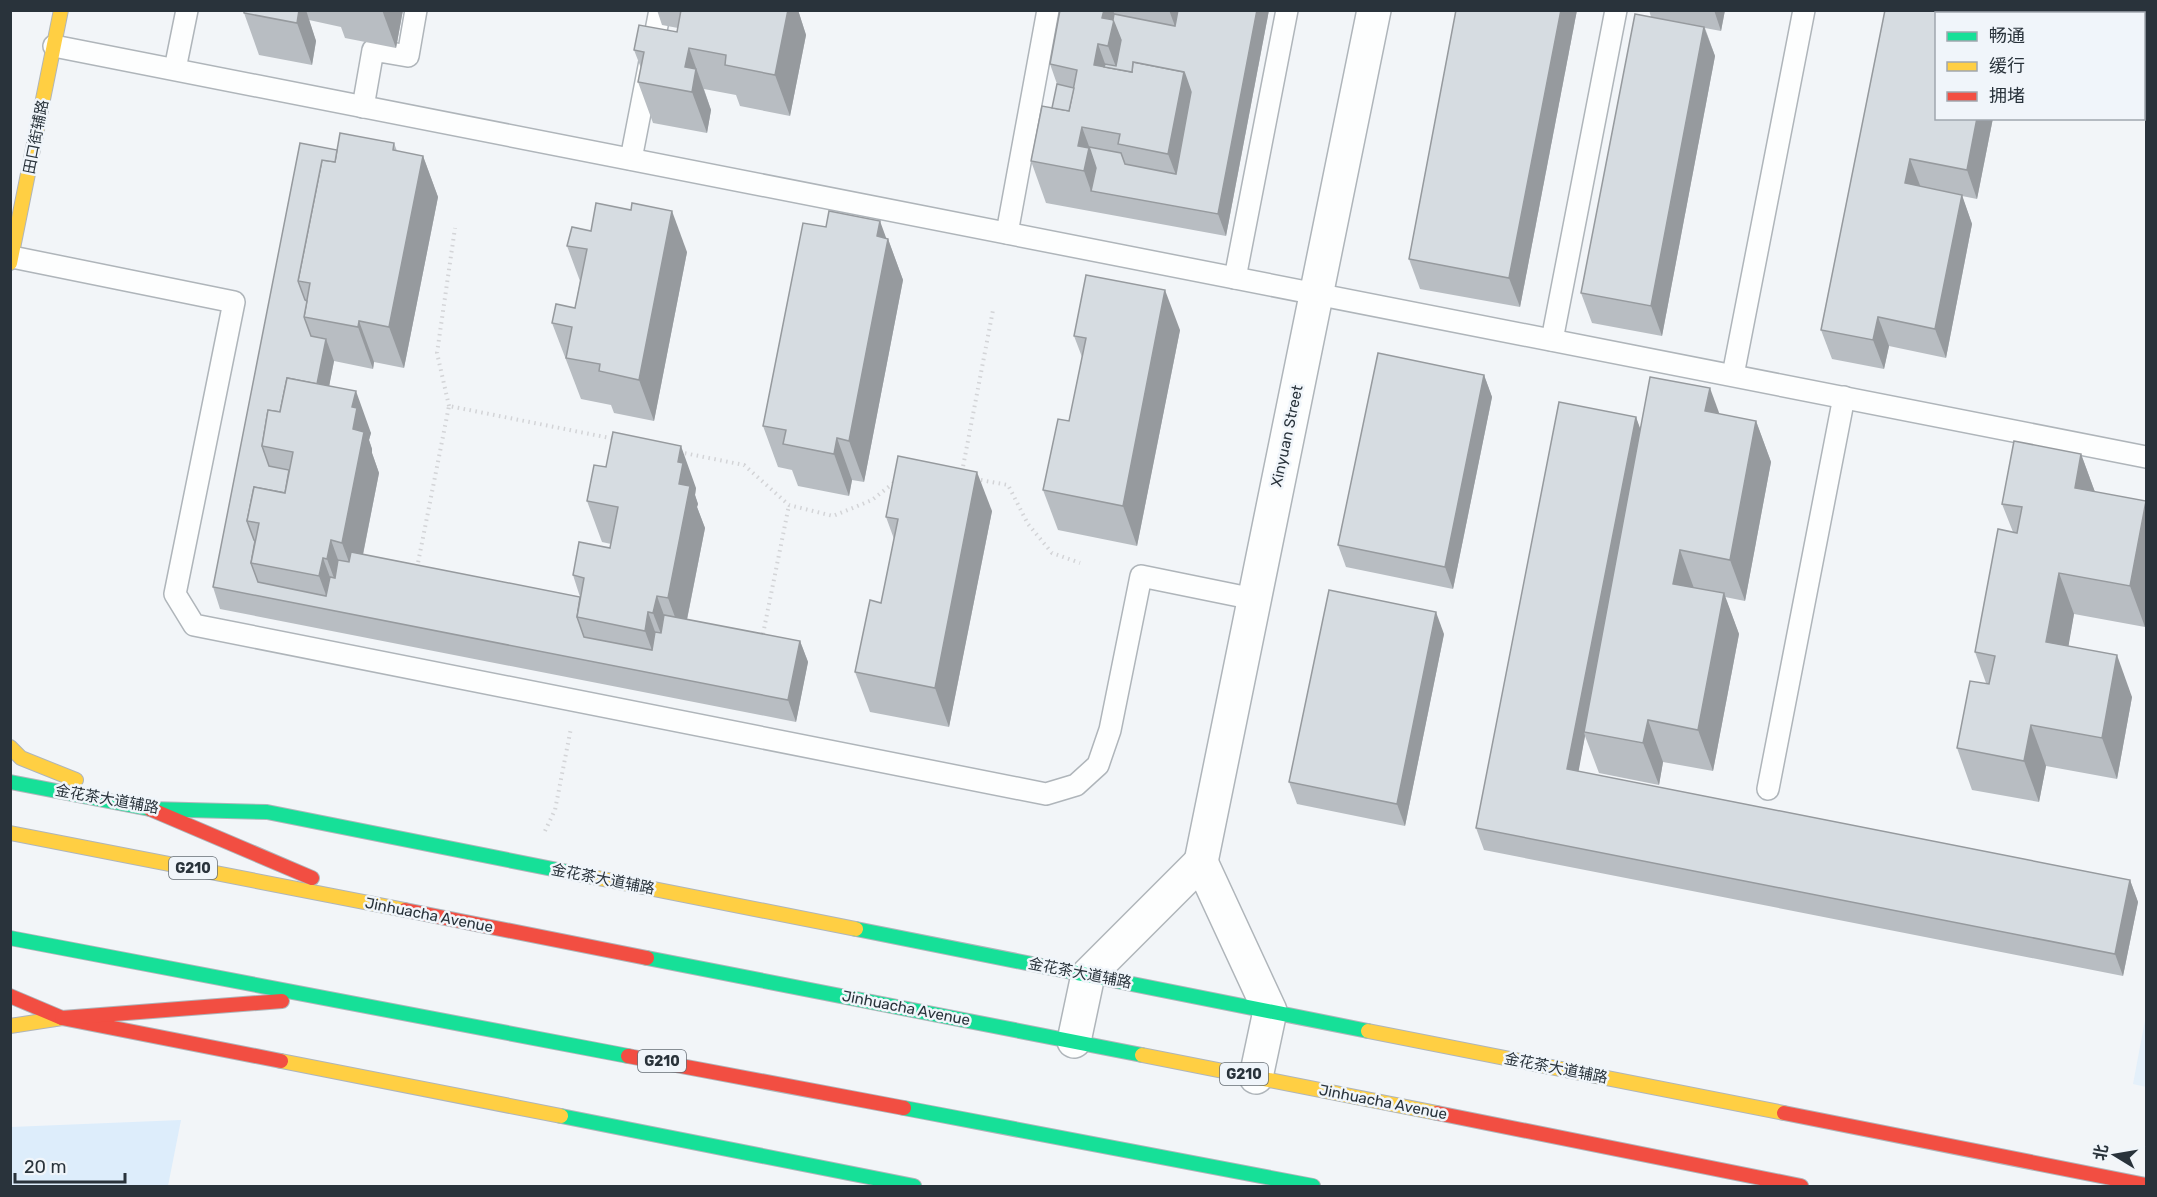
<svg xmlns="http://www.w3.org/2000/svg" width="2157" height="1197" viewBox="0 0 2157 1197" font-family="Rubik,'Noto Sans SC',sans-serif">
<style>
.built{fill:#e4f0fa}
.green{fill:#ddedfb}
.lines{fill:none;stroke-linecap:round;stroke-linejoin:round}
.lane-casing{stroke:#afb5ba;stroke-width:24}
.street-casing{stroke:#afb5ba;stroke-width:36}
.fast-casing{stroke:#afb5ba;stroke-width:16}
.slow-casing{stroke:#afb5ba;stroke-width:16}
.jam-casing{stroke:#afb5ba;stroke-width:16}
.path{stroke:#d3d4d7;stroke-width:4;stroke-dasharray:1.5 4.5;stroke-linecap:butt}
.lane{stroke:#fdfefe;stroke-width:21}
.street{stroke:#fdfefe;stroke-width:33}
.fast{stroke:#16e098;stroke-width:14}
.slow{stroke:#ffcf43;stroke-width:14}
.jam{stroke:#f24e42;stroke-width:14}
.wall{fill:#b8bdc2}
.shaded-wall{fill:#969a9e}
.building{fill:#d6dce1;stroke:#969a9e;stroke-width:1.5}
.labels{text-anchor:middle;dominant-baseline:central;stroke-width:5;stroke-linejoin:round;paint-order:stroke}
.shield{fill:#f0f5fa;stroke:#656d74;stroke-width:1.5}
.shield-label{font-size:14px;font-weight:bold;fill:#29333b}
.street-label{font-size:15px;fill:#29333b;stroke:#f0f5fa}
</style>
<rect width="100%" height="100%" fill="#f2f5f8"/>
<polygon class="built" points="2146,1015 2146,1087 2133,1084"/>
<polygon class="green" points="181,1120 168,1186 11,1186 11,1127"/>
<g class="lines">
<g class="lane-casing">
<g id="lane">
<polyline points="54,46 2146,457"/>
<polyline points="175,69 187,10"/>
<polyline points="363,107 373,50 408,56 416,10"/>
<polyline points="631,159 660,10"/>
<polyline points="1007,233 1048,10"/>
<polyline points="12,257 234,302 175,594 194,625 1046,794 1076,785 1098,765 1110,730 1141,576 1254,599"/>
<polyline points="1235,278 1287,10"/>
<polyline points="1552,340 1616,10"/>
<polyline points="1733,375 1804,10"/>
<polyline points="1768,789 1844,397"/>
</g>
</g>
<g class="street-casing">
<g id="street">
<polyline points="1201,862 1374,10"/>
<polyline points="1074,1041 1088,975 1201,862 1270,1011 1256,1077"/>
</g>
</g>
<g class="fast-casing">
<g id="fast">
<polyline points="10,782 150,809 267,812 593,877"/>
<polyline points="856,929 1368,1031"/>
<polyline points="10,938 628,1056"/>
<polyline points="647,958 1142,1055"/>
<polyline points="904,1108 1313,1186"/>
<polyline points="561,1116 914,1186"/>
</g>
</g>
<g class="slow-casing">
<g id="slow">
<polyline points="10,263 61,10"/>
<polyline points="10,747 21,758 76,780"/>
<polyline points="10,833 405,910"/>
<polyline points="593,877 856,929"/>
<polyline points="10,1026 62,1018"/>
<polyline points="1368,1031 1784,1113"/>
<polyline points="1142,1055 1437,1113"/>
<polyline points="281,1061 561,1116"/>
</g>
</g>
<g class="jam-casing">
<g id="jam">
<polyline points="150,809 312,878"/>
<polyline points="405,910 647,958"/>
<polyline points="10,996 62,1018 281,1061"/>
<polyline points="62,1018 282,1001"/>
<polyline points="628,1056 904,1108"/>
<polyline points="1437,1113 1801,1186"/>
<polyline points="1784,1113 2146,1185"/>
</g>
</g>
<g class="path">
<polyline points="449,406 437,353 455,228"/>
<polyline points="679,452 744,465 789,505 833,516 872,500 896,481"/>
<polyline points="962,472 993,310"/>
<polyline points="975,479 1008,485 1028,524 1052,553 1080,563"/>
<polyline points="417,568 449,406 615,439"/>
<polyline points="763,634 789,505"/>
<polyline points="545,831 555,810 571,728"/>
</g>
<use href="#lane" class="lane"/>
<use href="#street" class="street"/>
<use href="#fast" class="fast"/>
<use href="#slow" class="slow"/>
<use href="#jam" class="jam"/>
</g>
<g class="wall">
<polygon points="244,10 403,10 396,48 345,38 341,27 309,20 316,41 312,65 259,55 244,13"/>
<polygon points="657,10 798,10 806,35 790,116 740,106 736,95 704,89 711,110 707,133 653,123 638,82 641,68 634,50 677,32 678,28 662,25"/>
<polygon points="1060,10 1269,10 1226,236 1046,203 1031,161 1052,108 1057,84 1050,64"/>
<polygon points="1456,10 1577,10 1520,307 1420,289 1409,259"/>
<polygon points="1649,10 1725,10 1721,31 1705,28 1715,56 1662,336 1592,323 1581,293 1651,17"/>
<polygon points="1885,10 1942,10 1944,14 1936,118 1993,118 1977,199 1962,196 1972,224 1946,358 1889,346 1884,369 1832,359 1821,330"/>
<polygon points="300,143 337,150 394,143 397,151 423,156 438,197 404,368 374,362 373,369 334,361 329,386 371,433 369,440 372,449 372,453 379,473 363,555 580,597 573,575 610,548 611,544 602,542 587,501 696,488 695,495 698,504 697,507 705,528 687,620 800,641 808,662 796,722 220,609 213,587"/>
<polygon points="886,238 888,239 903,280 864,482 852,480 849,496 798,486 792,470 778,467 763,426"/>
<polygon points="567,246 687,252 654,421 614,413 611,405 581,399 552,323 575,308 580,281"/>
<polygon points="1180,330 1137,546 1058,530 1043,490 1069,421 1082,357 1074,336"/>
<polygon points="1484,375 1492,397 1453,589 1346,567 1338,545"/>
<polygon points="1720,414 1756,421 1771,462 1745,601 1725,597 1739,634 1713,771 1663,762 1659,785 1599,773 1585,736 1578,771 2130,880 2138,902 2123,976 1484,850 1476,828 1636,417 1640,430"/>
<polygon points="2081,454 2095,492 2146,501 2146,619 2145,627 2074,614 2068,646 2132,697 2117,779 2046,766 2039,802 1972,790 1957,748 1986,683 1975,652 2013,532 2002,504"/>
<polygon points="992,511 949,727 870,712 855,672 881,603 894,539 886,517"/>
<polygon points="1444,634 1405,826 1297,804 1289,782"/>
</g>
<g class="shaded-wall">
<polygon points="295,10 306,10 316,41 312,65 297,23"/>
<polygon points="382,10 403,10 396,48"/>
<polygon points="788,10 798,10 806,35 790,116 775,75"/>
<polygon points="1104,10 1113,10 1122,36 1124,88 1108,46 1102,18"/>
<polygon points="1169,10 1190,10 1183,48"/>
<polygon points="1257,10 1269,10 1226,236 1218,214"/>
<polygon points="1561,10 1577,10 1520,307 1509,278"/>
<polygon points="1714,10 1725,10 1721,31"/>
<polygon points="1704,27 1715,56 1662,336 1651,306"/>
<polygon points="1098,44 1113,86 1094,65"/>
<polygon points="689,48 711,110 707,133 692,92 685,67"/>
<polygon points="1184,72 1199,114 1184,196 1168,154"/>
<polygon points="1977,118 1993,118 1977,199 1967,170"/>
<polygon points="1082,127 1097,168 1091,191 1084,171 1078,146"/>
<polygon points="423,156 438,197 404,368 389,327"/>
<polygon points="1910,159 1921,188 1905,183"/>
<polygon points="1962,195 1972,224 1946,358 1935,329"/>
<polygon points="672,211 687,252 654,421 639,380"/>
<polygon points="880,221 888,243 888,239 903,280 864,482 849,441 877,236"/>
<polygon points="1165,290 1180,330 1137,546 1123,506"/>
<polygon points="1878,317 1889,346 1884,369 1873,340"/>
<polygon points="359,321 374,362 373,369 358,327"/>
<polygon points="326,339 334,361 322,423 314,401"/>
<polygon points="1484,375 1492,397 1453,589 1445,567"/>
<polygon points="1710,388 1725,429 1705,411"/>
<polygon points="356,391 371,433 369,440 372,449 372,453 379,473 357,584 342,543 352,407"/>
<polygon points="1636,417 1644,439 1584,732 1585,736 1575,791 1567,769"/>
<polygon points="1756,421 1771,462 1745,601 1730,560"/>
<polygon points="837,438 852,480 849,496 834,454"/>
<polygon points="681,446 696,488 695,495 698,504 697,507 705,528 683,639 668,598 678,462"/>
<polygon points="2081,454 2096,495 2075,488"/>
<polygon points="977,472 992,511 949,727 935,688"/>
<polygon points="2146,501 2146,619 2145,627 2130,586"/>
<polygon points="331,540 346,582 342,600 327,559"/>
<polygon points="1680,550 1695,591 1673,584"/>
<polygon points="323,558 338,599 332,611 319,576"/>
<polygon points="2059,573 2074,614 2062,684 2046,642"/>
<polygon points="1724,593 1739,634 1713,771 1698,730"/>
<polygon points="657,596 672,637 669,655 653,613"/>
<polygon points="648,612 663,654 660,672 645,631"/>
<polygon points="1436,612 1444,634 1405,826 1397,804"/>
<polygon points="800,641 808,662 796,722 788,700"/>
<polygon points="2117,655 2132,697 2117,779 2102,738"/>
<polygon points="1648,720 1663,762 1659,785 1643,743"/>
<polygon points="2031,725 2046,766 2039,802 2024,761"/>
<polygon points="2130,880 2138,902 2123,976 2115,954"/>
</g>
<g class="building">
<polygon points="244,10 299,10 297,23 244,13"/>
<polygon points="681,10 788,10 775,75 725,65 726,55 689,48 685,67 696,69 692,92 638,82 644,52 634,50 639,25 677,32"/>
<polygon points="1060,10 1104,10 1102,18 1114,20 1108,46 1098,44 1094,65 1132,72 1133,62 1184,72 1168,154 1118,144 1120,134 1082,127 1078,146 1089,148 1084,171 1031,161 1042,106 1069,111 1077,70 1050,64"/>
<polygon points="1178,10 1257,10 1218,214 1091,191 1096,168 1089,147 1121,153 1125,164 1176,174 1191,92 1184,72 1133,62 1132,72 1104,67 1105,64 1116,66 1121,40 1113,20 1114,14 1175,26"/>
<polygon points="1456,10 1561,10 1509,278 1409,259"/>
<polygon points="1885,10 1939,10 1939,14 1936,14 1936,118 1977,118 1967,170 1910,159 1905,183 1962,195 1935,329 1878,317 1873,340 1821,330"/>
<polygon points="1635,14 1704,27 1651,306 1581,293"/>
<polygon points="1057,84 1074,88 1069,111 1052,108"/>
<polygon points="340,133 394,143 393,150 423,156 389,327 359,321 358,327 304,317 310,283 298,281 322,160 335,162"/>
<polygon points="300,143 337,150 335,162 322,160 298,281 305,300 307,301 304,317 311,336 326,339 317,384 287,378 280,412 268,410 262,446 269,466 289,470 285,493 254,487 247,521 254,540 255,541 251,563 258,582 326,596 330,577 335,578 338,560 349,562 351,552 580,597 577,617 584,637 652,650 655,632 661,633 664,615 800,641 788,700 213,587"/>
<polygon points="596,203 631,210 632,203 672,211 639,380 599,371 600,364 566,358 572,327 552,323 556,304 575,308 587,249 567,246 572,227 591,231"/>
<polygon points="829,211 880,221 877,236 888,239 849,441 837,438 834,454 783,444 786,430 763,426 803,223 826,227"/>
<polygon points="1086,275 1165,290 1123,506 1043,490 1058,419 1069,421 1086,338 1074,336"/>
<polygon points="1378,353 1484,375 1445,567 1338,545"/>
<polygon points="1650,377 1710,388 1705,411 1756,421 1730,560 1680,550 1673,584 1724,593 1698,730 1648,720 1643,743 1584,732"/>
<polygon points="287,378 356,391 352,407 357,408 353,429 364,432 342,543 331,540 327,559 323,558 319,576 251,563 259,523 247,521 254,487 285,493 293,452 262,446 268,410 280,412"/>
<polygon points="1559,402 1636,417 1567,769 2130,880 2115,954 1476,828"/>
<polygon points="613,432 681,446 678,462 683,463 679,484 690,486 668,598 657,596 653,613 648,612 645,631 577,617 584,578 573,575 579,542 610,548 618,507 587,501 594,465 606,467"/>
<polygon points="2014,441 2081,454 2075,488 2146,501 2130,586 2059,573 2046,642 2117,655 2102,738 2031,725 2024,761 1957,748 1970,681 1989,684 1995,656 1975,652 1998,529 2017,533 2022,507 2002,504"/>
<polygon points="898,456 977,472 935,688 855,672 870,600 881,603 898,519 886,517"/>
<polygon points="1329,590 1436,612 1397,804 1289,782"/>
</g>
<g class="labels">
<g class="shield">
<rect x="169" y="857" width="48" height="22" rx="4.5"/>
<rect x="638" y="1050" width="48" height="22" rx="4.5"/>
<rect x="1220" y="1063" width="48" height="22" rx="4.5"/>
</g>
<g class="shield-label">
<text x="193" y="868">G210</text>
<text x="662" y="1061">G210</text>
<text x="1244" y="1074">G210</text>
</g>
<g class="street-label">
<text transform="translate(36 137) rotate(-79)">田口街辅路</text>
<text transform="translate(1287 436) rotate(-78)">Xinyuan Street</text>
<text transform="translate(107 799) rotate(10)">金花茶大道辅路</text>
<text transform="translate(603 879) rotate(11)">金花茶大道辅路</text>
<text transform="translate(429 915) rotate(11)">Jinhuacha Avenue</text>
<text transform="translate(1080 973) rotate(11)">金花茶大道辅路</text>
<text transform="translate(906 1008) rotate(11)">Jinhuacha Avenue</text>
<text transform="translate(1556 1068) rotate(11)">金花茶大道辅路</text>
<text transform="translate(1383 1102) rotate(11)">Jinhuacha Avenue</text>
</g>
</g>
<rect width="2157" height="1197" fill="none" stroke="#29333b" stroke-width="24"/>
<rect x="1935" y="12" width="210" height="108" fill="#f0f5fa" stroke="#a0a7ae" stroke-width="1.5"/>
<rect x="1947" y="32" width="30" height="9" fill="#16e098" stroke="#a0a7ae" stroke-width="1.5"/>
<text x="1989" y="42" font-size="18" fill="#29333b">畅通</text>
<rect x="1947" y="62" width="30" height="9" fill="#ffcf43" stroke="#a0a7ae" stroke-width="1.5"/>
<text x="1989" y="72" font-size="18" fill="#29333b">缓行</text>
<rect x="1947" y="92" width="30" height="9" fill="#f24e42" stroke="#a0a7ae" stroke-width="1.5"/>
<text x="1989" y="102" font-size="18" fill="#29333b">拥堵</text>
<g transform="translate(2115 1155) rotate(281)" stroke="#f0f5fa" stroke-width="4.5" paint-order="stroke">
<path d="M0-4.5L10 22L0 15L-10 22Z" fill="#29333b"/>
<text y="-9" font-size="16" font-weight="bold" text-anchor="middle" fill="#29333b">北</text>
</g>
<path d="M15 1173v9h110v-9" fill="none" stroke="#29333b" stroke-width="3"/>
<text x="24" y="1173" font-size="18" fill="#29333b" stroke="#f0f5fa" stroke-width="4.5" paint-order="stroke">20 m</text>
</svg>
